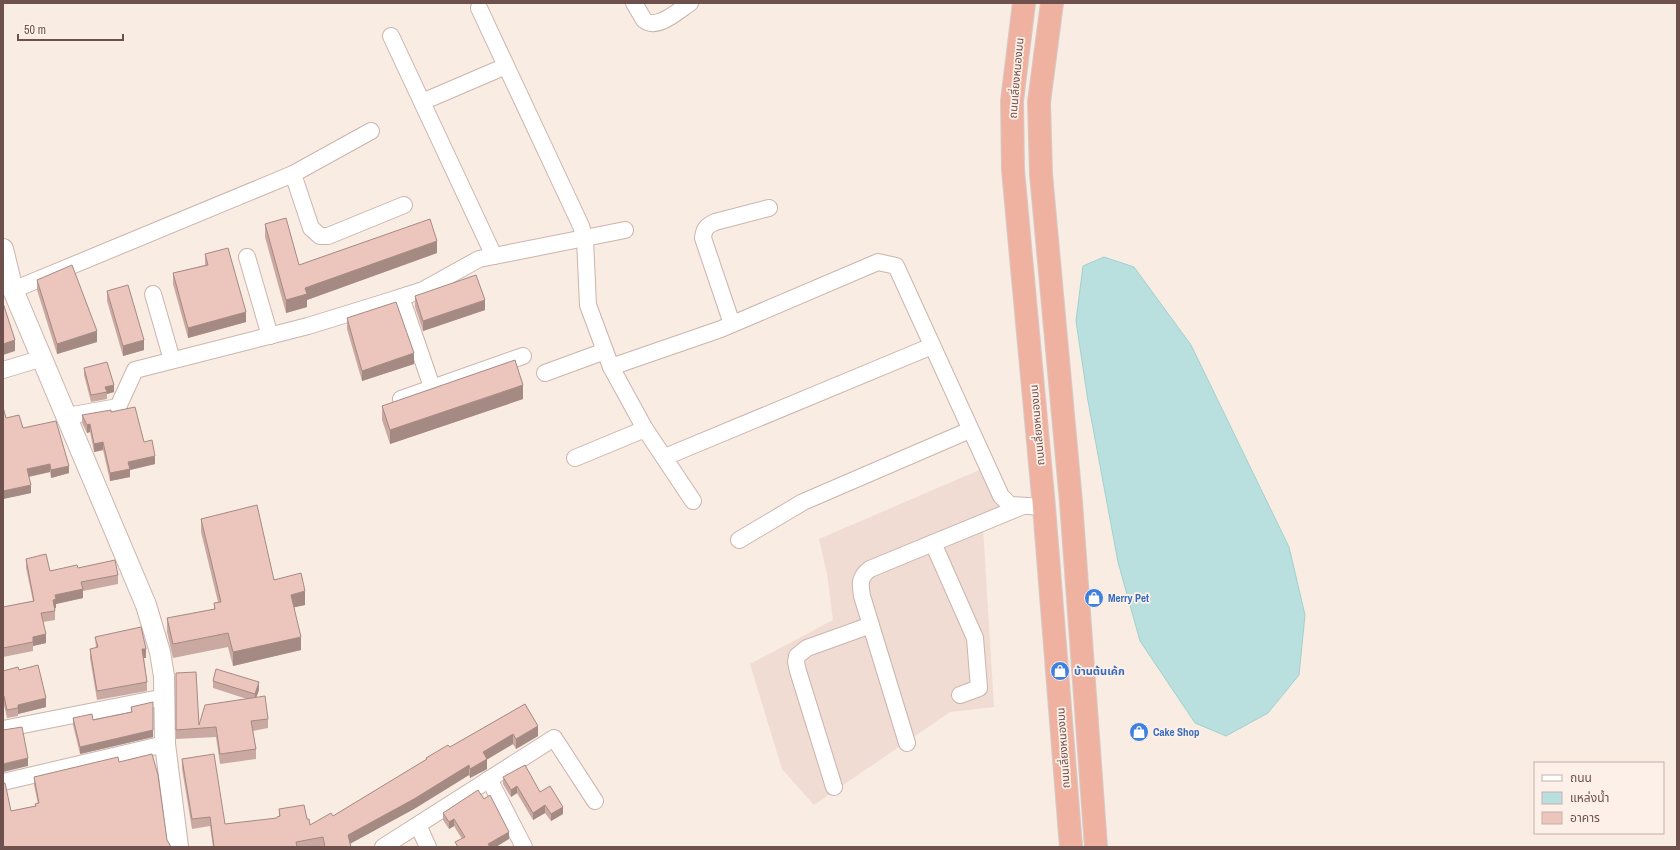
<svg xmlns="http://www.w3.org/2000/svg" width="1680" height="850" viewBox="0 0 1680 850" font-family="'Archivo Narrow','Noto Sans Thai',sans-serif">
<style>
.residential{fill:#f0dcd2}
.water{fill:#b9e0de;stroke:#a1d1ce}
.lines{fill:none;stroke-linecap:round;stroke-linejoin:round}
.minor-casing{stroke:#cbb4ad;stroke-width:18}
.tertiary-casing{stroke:#cbb4ad;stroke-width:22}
.trunk-casing{stroke:#d4cac9;stroke-width:24}
.minor{stroke:#fff;stroke-width:16}
.tertiary{stroke:#fff;stroke-width:20}
.trunk{stroke:#f0b2a0;stroke-width:22}
.wall{fill:#cba9a3}
.shaded-wall{fill:#a58a84}
.building{fill:#ecc5bd;stroke:#a58a84}
.labels{text-anchor:middle;dominant-baseline:central;stroke-width:3.5;stroke-linejoin:round;paint-order:stroke}
.street-label{font-size:11px;fill:#6e504c;stroke:#fdf0e8}
.shop-label{font-size:11px;font-weight:bold;fill:#366cbe;stroke:#fdf0e8;text-anchor:start}
</style>
<rect width="100%" height="100%" fill="#f9ece3"/>
<polygon class="residential" points="991,465 1005,515 983,527 994,707 950,712 814,805 782,769 750,664 833,620 827,574 819,539"/>
<polygon class="water" points="1104,257 1134,267 1191,345 1289,547 1305,615 1299,675 1268,713 1226,736 1195,723 1140,641 1118,562 1088,401 1076,321 1083,266"/>
<g class="lines">
<g class="minor-casing">
<g id="minor">
<path d="M 634,3 L 644,20 C 657,31 679,10 690,3"/>
<polyline points="479,8 581,226 585,239 588,305 611,367 645,429 693,501"/>
<polyline points="391,36 494,256"/>
<polyline points="422,102 506,66"/>
<polyline points="293,174 311,228 320,236 328,236 404,205"/>
<polyline points="247,257 270,336"/>
<polyline points="13,290 293,174 371,131"/>
<polyline points="153,294 172,360"/>
<polyline points="401,297 432,387"/>
<path d="M 732,324 L 703,238 C 704,228 707,226 715,222 L 769,208"/>
<polyline points="611,367 721,329 878,262 896,266 1001,496 1010,505 1044,507"/>
<polyline points="3,370 43,358"/>
<polyline points="545,373 605,351"/>
<polyline points="401,399 523,356"/>
<polyline points="67,416 118,407 135,370 308,326 389,301 423,290 479,259 625,230"/>
<polyline points="665,457 932,346"/>
<polyline points="575,458 645,429"/>
<polyline points="739,540 803,502 970,430"/>
<polyline points="933,543 975,638 979,688 960,695"/>
<polyline points="3,729 165,697"/>
<path d="M 907,743 L 862,596 C 860,584 859,577 870,569 L 1023,506"/>
<polyline points="489,779 524,847"/>
<polyline points="3,782 165,744"/>
<polyline points="834,787 798,671 796,662 797,656 807,648 871,625"/>
<polyline points="418,825 428,847"/>
<polyline points="383,847 554,738 595,801"/>
</g>
</g>
<g class="tertiary-casing">
<polyline id="tertiary" points="3,249 13,290 146,605 160,652 164,676 165,744 178,847"/>
</g>
<g class="trunk-casing">
<g id="trunk">
<polyline points="1024,3 1012,101 1013,170 1044,507 1071,847"/>
<polyline points="1052,3 1039,102 1041,174 1071,502 1096,847"/>
</g>
</g>
<use href="#minor" class="minor"/>
<use href="#tertiary" class="tertiary"/>
<use href="#trunk" class="trunk"/>
</g>
<g class="wall">
<polygon points="265,224 299,265 437,253 307,300 307,307 286,313 265,237"/>
<polygon points="205,254 246,322 188,338 173,284 173,273 205,265"/>
<polygon points="37,280 97,342 57,354 37,290"/>
<polygon points="107,291 144,350 123,356 107,301"/>
<polygon points="415,296 485,310 423,331 415,307"/>
<polygon points="347,318 414,364 362,381 347,329"/>
<polygon points="84,368 114,392 107,394 107,399 91,402 84,375"/>
<polygon points="523,399 390,444 382,420 382,406"/>
<polygon points="3,407 6,418 23,428 69,473 51,478 50,472 29,477 31,493 3,499"/>
<polygon points="111,412 144,442 155,464 130,470 130,477 110,481 103,450 94,452 90,432 87,433 82,423 82,415"/>
<polygon points="201,519 305,605 294,607 301,650 233,666 228,647 173,658 167,632 167,618 214,609 214,603 218,602 201,532"/>
<polygon points="26,559 50,571 78,568 118,575 118,584 83,591 83,598 56,604 56,608 55,608 55,620 43,622 46,643 33,646 33,651 3,657 3,607 33,601 26,568"/>
<polygon points="95,637 146,658 144,658 147,682 147,691 97,700 90,658 90,649 96,648"/>
<polygon points="19,670 46,707 18,714 18,716 7,718 4,705 3,671"/>
<polygon points="176,673 199,725 247,699 213,688 213,681 259,690 256,697 268,719 268,728 253,731 256,749 256,759 220,764 216,737 176,739"/>
<polygon points="525,704 538,736 516,749 513,744 487,759 487,769 470,778 469,775 414,809 350,843 351,847 213,847 210,826 192,829 182,769 182,759 225,824 277,819 279,816 279,809 307,819 310,825 333,816 426,760 426,758 450,747"/>
<polygon points="131,707 153,737 80,754 73,725 73,718 93,720 131,712"/>
<polygon points="119,762 167,840 11,811 35,806 35,804 38,804 34,785 34,777"/>
<polygon points="503,777 540,792 563,814 551,821 545,813 533,820 517,793 511,797 503,784"/>
<polygon points="443,813 509,839 462,839 454,826 449,829 443,820"/>
</g>
<g class="shaded-wall">
<polygon points="437,241 437,253 307,300 307,307 286,313 286,300 305,288"/>
<polygon points="485,300 485,310 423,331 423,321"/>
<polygon points="246,312 246,322 188,338 188,328"/>
<polygon points="97,331 97,342 57,354 57,344"/>
<polygon points="15,340 15,351 3,355 3,344"/>
<polygon points="144,340 144,350 123,356 123,346"/>
<polygon points="414,353 414,364 362,381 362,371"/>
<polygon points="114,385 114,392 107,394 105,387"/>
<polygon points="523,385 523,399 390,444 390,430"/>
<polygon points="90,424 90,432 87,433 87,425"/>
<polygon points="103,442 103,450 94,452 94,444"/>
<polygon points="155,456 155,464 130,470 130,477 110,481 110,473 128,462"/>
<polygon points="50,464 50,472 27,477 27,469"/>
<polygon points="69,466 69,473 51,478 51,470"/>
<polygon points="31,485 31,493 3,499 3,491"/>
<polygon points="83,589 83,598 56,604 56,608 53,609 53,600 55,595"/>
<polygon points="305,591 305,605 291,608 291,595"/>
<polygon points="46,634 46,643 33,646 33,637"/>
<polygon points="301,637 301,650 233,666 233,652"/>
<rect x="142" y="649" width="4" height="9"/>
<polygon points="259,682 259,690 255,701 255,694"/>
<polygon points="4,696 4,705 3,705 3,697"/>
<polygon points="46,698 46,707 18,714 18,705"/>
<polygon points="538,726 538,736 516,749 516,739"/>
<polygon points="153,730 153,737 80,754 80,747"/>
<polygon points="513,734 513,744 483,762 483,752"/>
<polygon points="28,758 28,766 3,772 3,764"/>
<polygon points="487,759 487,769 470,778 470,769"/>
<polygon points="469,765 469,775 414,809 348,845 348,835"/>
<polygon points="517,786 517,793 511,797 511,790"/>
<polygon points="545,805 545,813 533,820 533,813"/>
<polygon points="563,807 563,814 551,821 551,814"/>
<polygon points="454,819 454,826 449,829 449,822"/>
<polygon points="509,832 509,839 496,847 488,847 488,844"/>
</g>
<g class="building">
<polygon points="286,218 299,265 430,219 437,241 305,288 307,294 286,300 265,224"/>
<polygon points="228,248 246,312 188,328 173,273 208,265 205,254"/>
<polygon points="72,265 97,331 57,344 37,280"/>
<polygon points="476,275 485,300 423,321 415,296"/>
<polygon points="128,285 144,340 123,346 107,291"/>
<polygon points="396,302 414,353 362,371 347,318"/>
<polygon points="3,303 15,340 3,344"/>
<polygon points="515,360 523,385 390,430 382,406"/>
<polygon points="107,362 114,385 105,387 107,392 91,395 84,368"/>
<polygon points="3,407 6,418 19,415 23,428 56,421 69,466 51,470 50,464 27,469 31,485 3,491"/>
<polygon points="135,407 144,442 152,440 155,456 128,462 130,469 110,473 103,442 94,444 90,424 87,425 82,415 111,410 111,412"/>
<polygon points="257,505 274,580 301,573 305,591 291,595 301,637 233,652 228,633 173,644 167,618 215,609 214,603 221,602 201,519"/>
<polygon points="46,554 50,571 77,565 78,568 115,560 118,575 81,582 83,589 55,595 56,599 53,600 55,611 41,613 46,634 33,637 33,642 3,648 3,607 34,601 26,559"/>
<polygon points="141,627 146,649 142,649 147,682 97,691 90,649 98,647 95,637"/>
<polygon points="38,665 46,698 18,705 18,708 7,710 4,696 3,697 3,671 18,667 19,670"/>
<polygon points="216,669 259,682 255,694 213,681"/>
<polygon points="196,672 199,725 205,705 265,696 268,719 251,721 256,749 220,754 216,727 176,730 176,673"/>
<polygon points="153,702 153,730 80,747 73,718 92,714 93,720 132,712 131,707"/>
<polygon points="525,704 538,726 516,739 513,734 483,752 487,759 470,769 469,765 414,799 348,835 351,847 325,847 323,837 296,842 297,847 214,847 210,817 192,819 182,759 214,754 225,824 277,818 277,817 280,816 279,809 304,805 307,819 309,819 310,825 331,813 333,816 427,759 426,758 448,745 450,747"/>
<polygon points="22,727 28,758 3,764 3,730"/>
<polygon points="152,754 158,775 167,840 171,847 3,847 3,783 5,783 11,811 36,806 35,804 39,803 34,777 118,757 119,762"/>
<polygon points="525,765 540,792 550,786 563,807 551,814 545,805 533,813 517,786 511,790 503,777"/>
<polygon points="478,790 484,799 490,795 509,832 488,844 490,847 458,847 455,842 465,837 454,819 449,822 443,813"/>
</g>
<defs>
<g id="shop-disc" transform="scale(1)"><circle r="9.5" fill="#3f7fe0" stroke="#fdf0e8"/><path d="M-5-2.5h2.3a2.7 3.5 0 0 1 5.4 0H5L5.5 6h-11ZM-1.5-2.5h3a1.5 2.3 0 0 0-3 0Z" fill="#fff"/></g>
</defs>
<g fill-rule="evenodd">
<use href="#shop-disc" x="1094" y="598"/>
<use href="#shop-disc" x="1060" y="671"/>
<use href="#shop-disc" x="1139" y="732"/>
</g>
<g class="labels">
<g class="street-label">
<text transform="translate(1016 78) rotate(-85)">ถนนเลี่ยงหนองมน</text>
<text transform="translate(1037 425) rotate(-95)">ถนนเลี่ยงหนองมน</text>
<text transform="translate(1063 748) rotate(-94)">ถนนเลี่ยงหนองมน</text>
</g>
<g class="shop-label">
<text x="1108" y="598">Merry Pet</text>
<text x="1074" y="671">บ้านต้นเค้ก</text>
<text x="1153" y="732">Cake Shop</text>
</g>
</g>
<rect width="1680" height="850" fill="none" stroke="#6e504c" stroke-width="8"/>
<rect x="1534" y="762" width="130" height="72" fill="#fdf0e8" stroke="#c4b0aa"/>
<rect x="1542" y="775" width="20" height="6" fill="#ffffff" stroke="#c4b0aa"/>
<text x="1570" y="782" font-size="12" fill="#6e504c">ถนน</text>
<rect x="1542" y="792" width="20" height="12" fill="#b9e0de" stroke="#c4b0aa"/>
<text x="1570" y="802" font-size="12" fill="#6e504c">แหล่งน้ำ</text>
<rect x="1542" y="812" width="20" height="12" fill="#ecc5bd" stroke="#c4b0aa"/>
<text x="1570" y="822" font-size="12" fill="#6e504c">อาคาร</text>
<path d="M18 34v6h105v-6" fill="none" stroke="#6e504c" stroke-width="2"/>
<text x="24" y="34" font-size="12" fill="#6e504c" stroke="#fdf0e8" stroke-width="3" paint-order="stroke">50 m</text>
</svg>
